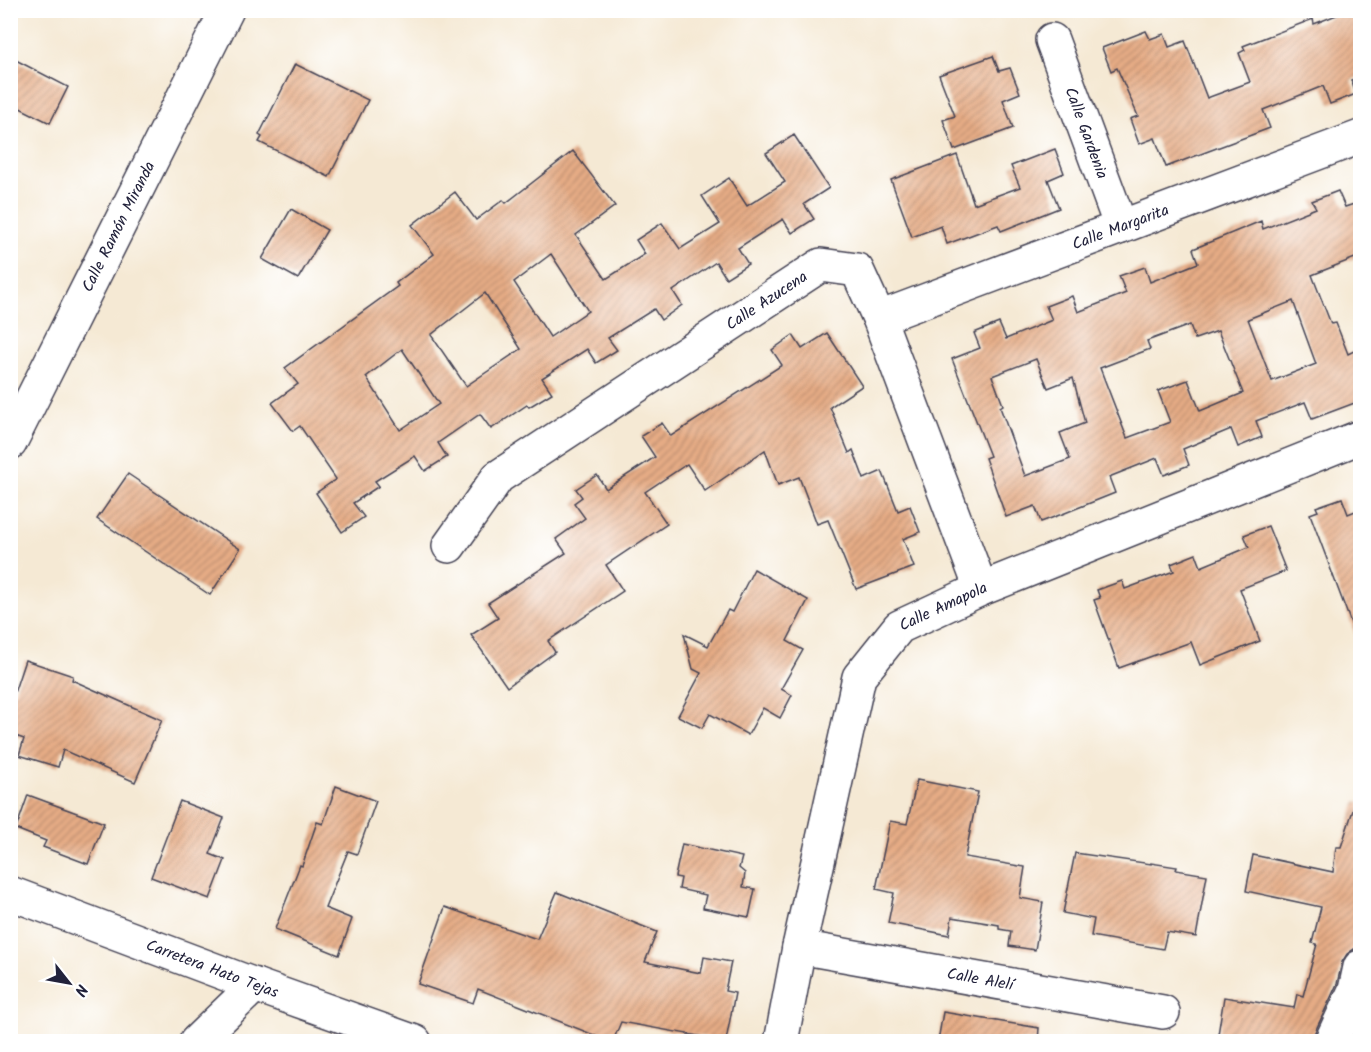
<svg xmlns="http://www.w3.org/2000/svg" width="1371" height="1052" viewBox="0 0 1371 1052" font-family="Kalam,sans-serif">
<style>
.building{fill:url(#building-hatch);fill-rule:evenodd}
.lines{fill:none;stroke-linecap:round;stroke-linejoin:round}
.minor-casing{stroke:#424052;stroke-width:36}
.tertiary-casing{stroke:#424052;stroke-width:36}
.minor{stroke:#fff;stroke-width:33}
.tertiary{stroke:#fff;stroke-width:33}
.labels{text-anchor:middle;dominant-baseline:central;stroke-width:6;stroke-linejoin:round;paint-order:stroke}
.street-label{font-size:16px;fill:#22223b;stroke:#fff}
</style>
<defs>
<pattern id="building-hatch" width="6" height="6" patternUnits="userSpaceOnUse" patternTransform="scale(1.5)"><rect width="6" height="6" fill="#e6ac85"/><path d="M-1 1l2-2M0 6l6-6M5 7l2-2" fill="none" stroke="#ba8c6e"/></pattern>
</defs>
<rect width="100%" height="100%" fill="#fff"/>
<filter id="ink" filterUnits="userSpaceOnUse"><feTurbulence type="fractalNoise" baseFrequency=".0167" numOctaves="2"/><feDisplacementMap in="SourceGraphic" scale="12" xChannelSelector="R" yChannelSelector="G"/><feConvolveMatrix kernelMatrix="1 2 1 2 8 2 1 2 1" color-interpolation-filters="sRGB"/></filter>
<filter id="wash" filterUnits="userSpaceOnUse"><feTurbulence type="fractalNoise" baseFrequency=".008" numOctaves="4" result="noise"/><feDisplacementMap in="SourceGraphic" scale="24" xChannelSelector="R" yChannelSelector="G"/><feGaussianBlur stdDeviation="1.35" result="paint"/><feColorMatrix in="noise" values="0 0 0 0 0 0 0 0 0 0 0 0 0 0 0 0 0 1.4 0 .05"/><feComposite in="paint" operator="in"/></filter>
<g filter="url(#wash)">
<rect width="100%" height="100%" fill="#f5e9d4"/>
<g id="blocks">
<g class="building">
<polygon points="1349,10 1356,10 1360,22 1360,77 1351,80 1356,94 1330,104 1323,86 1263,110 1270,128 1166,167 1155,138 1139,144 1130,119 1138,116 1117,68 1111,71 1102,48 1146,31 1150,39 1164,34 1169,47 1185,41 1207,98 1250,82 1239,53 1245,50 1243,46 1313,19 1314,24"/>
<polygon points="993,56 999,71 1010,68 1020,93 1003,100 1013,128 954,150 943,120 955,116 939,75"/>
<polygon points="10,57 68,87 50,123 10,103"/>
<polygon points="295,64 368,100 329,177 259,142 262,137 259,135"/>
<path d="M 794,135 L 829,188 L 804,204 L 814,219 L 792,233 L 783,219 L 738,248 L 748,264 L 726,278 L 716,262 L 673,291 L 682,305 L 661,320 L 654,309 L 608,338 L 617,350 L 596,363 L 587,349 L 542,378 L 552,393 L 529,407 L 527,405 L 491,429 L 480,414 L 438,443 L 447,457 L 425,471 L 415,456 L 375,481 L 379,486 L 353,503 L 364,517 L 342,532 L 316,493 L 336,479 L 300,426 L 293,431 L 272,403 L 298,384 L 285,368 L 398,286 L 396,283 L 434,254 L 412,225 L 455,192 L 476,220 L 503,200 L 506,203 L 573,151 L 615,206 L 576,235 L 606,279 L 645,254 L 636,240 L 662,223 L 680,249 L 720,224 L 702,196 L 729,178 L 747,206 L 785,182 L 766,153 ZM 551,254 L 588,311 L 550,337 L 514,282 ZM 485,293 L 521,349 L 466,386 L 431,335 ZM 402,349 L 439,404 L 400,430 L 366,377 Z"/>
<polygon points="1055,149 1064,173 1048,180 1059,208 1001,231 998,225 947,244 941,226 912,237 891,180 957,155 974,204 1020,187 1011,166"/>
<path d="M 1338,191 L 1345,207 L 1360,202 L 1360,256 L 1312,275 L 1331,324 L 1336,323 L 1348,354 L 1360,348 L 1360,401 L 1312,419 L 1305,402 L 1256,421 L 1262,437 L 1238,447 L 1231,429 L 1183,449 L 1189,465 L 1164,475 L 1157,458 L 1109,477 L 1115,493 L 1065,513 L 1041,522 L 1035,506 L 1006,517 L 985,458 L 990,456 L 952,359 L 980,348 L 974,333 L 999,323 L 1006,339 L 1052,320 L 1046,306 L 1072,296 L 1078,312 L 1126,293 L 1119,276 L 1145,267 L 1150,282 L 1198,263 L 1193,249 L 1261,221 L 1263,229 L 1316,208 L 1312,201 ZM 1293,301 L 1316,364 L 1272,381 L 1248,319 ZM 1190,325 L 1195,339 L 1218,331 L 1243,393 L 1200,411 L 1188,380 L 1158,391 L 1170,422 L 1127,438 L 1100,368 L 1150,349 L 1147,341 ZM 1036,359 L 1048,388 L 1073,378 L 1085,423 L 1060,433 L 1070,459 L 1025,476 L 1000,407 L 1003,405 L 992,376 Z"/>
<polygon points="291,209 327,230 298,279 262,259"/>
<polygon points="827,333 862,386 830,407 849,453 853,450 864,479 882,471 898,511 910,506 920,532 903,539 914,567 856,589 828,520 817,524 799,477 778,485 765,450 705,491 687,464 645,492 667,524 606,565 623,591 548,641 555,652 507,687 471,635 498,618 488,603 566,553 556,539 585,518 574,503 582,497 576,489 597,475 606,489 655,457 641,436 662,423 671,436 782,365 772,350 793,335 802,349"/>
<polygon points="128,474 240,549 210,595 97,519"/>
<polygon points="1342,498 1348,514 1360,509 1360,642 1358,642 1310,514 1318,511 1316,507"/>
<polygon points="1268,526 1286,571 1240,589 1260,641 1200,665 1191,642 1119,668 1094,600 1100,598 1097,590 1122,581 1125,589 1174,571 1171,564 1196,554 1201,567 1249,547 1244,535"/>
<polygon points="754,569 808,600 787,641 803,650 781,689 792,695 780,718 763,708 748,735 710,714 702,728 678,716 701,673 693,669 684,634 708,646 728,610 732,612"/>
<polygon points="25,660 73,676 72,680 162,720 135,782 63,750 58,767 19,755 24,739 10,734 10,705"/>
<polygon points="917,780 978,792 965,857 1025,867 1020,898 1043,902 1035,950 1009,946 1011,931 999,929 999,925 952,917 949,935 888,923 894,893 876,889 890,821 907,824"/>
<polygon points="336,786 376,801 357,854 348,851 325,908 352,919 339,955 275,929 300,865 302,866 317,822 323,824"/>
<polygon points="28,795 104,823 88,864 43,847 46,841 16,829"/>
<polygon points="180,801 224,818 210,854 225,860 210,899 151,877"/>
<polygon points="1356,801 1360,802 1360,943 1359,949 1354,949 1347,954 1342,962 1337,984 1314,1034 1313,1041 1217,1041 1224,997 1294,1008 1297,994 1303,996 1317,944 1312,943 1321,907 1246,891 1253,855 1333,872 1336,847 1341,847"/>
<polygon points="682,844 742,857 739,868 745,873 743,887 755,889 749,917 703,908 706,895 679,889 681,878 675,877"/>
<polygon points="1075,853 1151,864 1151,863 1177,867 1176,870 1207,875 1196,937 1167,932 1163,949 1091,936 1094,919 1063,913"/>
<polygon points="557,892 657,932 645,962 701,973 704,957 731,962 725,991 735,993 726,1041 621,1022 613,1041 609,1041 478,989 473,1003 418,984 445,907 537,939"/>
<polygon points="943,1012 1039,1028 1038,1041 938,1041"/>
<polygon points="1360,1023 1360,1041 1352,1041"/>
</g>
</g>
</g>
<g filter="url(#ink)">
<use href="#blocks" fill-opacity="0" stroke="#424052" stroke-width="1.5"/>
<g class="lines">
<g class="minor-casing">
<g id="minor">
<path id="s1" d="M 1052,40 L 1121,227"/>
<path id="s2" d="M 879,318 L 1360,137"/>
<path id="s3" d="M 10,443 L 227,10"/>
<path id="s4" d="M 449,546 L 498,477 L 821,265 L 857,270 L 879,318 L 981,589"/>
<path id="s5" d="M 799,947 L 1163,1012"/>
<polyline points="196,1042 255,985"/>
<path id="s6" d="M 781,1042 L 799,947 L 859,677 L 899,627 L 981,589 L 1360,437"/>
<polyline points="1331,1042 1355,990 1360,967"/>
</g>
</g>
<g class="tertiary-casing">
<g id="tertiary">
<path id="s7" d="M 10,893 L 255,985 L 415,1042"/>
</g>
</g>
<use href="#minor" class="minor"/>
<use href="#tertiary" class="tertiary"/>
</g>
</g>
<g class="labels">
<g class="street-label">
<text stroke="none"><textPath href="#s1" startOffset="99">Calle Gardenia</textPath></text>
<text stroke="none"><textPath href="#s3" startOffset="242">Calle Ramón Miranda</textPath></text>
<text stroke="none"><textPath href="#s2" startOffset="258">Calle Margarita</textPath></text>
<text stroke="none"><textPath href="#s4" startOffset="406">Calle Azucena</textPath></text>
<text stroke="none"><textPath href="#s6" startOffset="486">Calle Amapola</textPath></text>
<text stroke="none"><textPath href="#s7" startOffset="216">Carretera Hato Tejas</textPath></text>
<text stroke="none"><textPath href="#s5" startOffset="184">Calle Alelí</textPath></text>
</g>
</g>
<rect width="1371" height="1052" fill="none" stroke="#fff" stroke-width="36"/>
<g transform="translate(69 983) rotate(121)" stroke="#ffffff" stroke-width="4.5" paint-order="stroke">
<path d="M0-4.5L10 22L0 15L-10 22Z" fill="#22223b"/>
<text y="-9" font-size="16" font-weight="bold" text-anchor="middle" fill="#22223b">N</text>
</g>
</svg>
